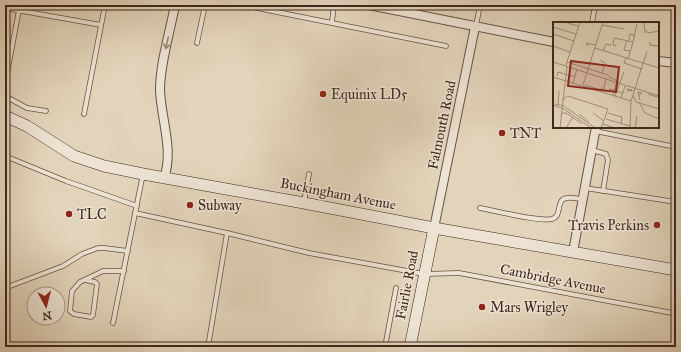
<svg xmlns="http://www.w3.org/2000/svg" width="681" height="352" viewBox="0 0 681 352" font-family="'IM FELL Great Primer',serif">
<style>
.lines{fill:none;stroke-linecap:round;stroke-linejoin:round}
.lane-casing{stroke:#675244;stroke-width:5.5}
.street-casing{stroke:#675244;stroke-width:10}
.secondary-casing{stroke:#3e271d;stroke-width:12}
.lane{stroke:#ece3d3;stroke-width:4}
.street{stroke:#ece3d3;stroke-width:8}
.secondary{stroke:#ece3d3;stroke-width:11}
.oneway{stroke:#958578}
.poi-dot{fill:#8f2418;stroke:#ece3d3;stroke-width:1.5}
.labels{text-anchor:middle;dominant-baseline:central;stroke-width:3;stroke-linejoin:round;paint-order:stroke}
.poi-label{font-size:14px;fill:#3e271d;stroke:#ece3d3;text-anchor:start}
.street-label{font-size:14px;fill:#3e271d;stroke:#ece3d3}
.inset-road{fill:none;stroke:#a08f7c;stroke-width:1}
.view{fill:#8f2418;fill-opacity:0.15;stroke:#8f2418;stroke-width:2}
.inset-edge{fill:none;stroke:#3e271d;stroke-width:2}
</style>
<rect width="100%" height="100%" fill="#e2d4bb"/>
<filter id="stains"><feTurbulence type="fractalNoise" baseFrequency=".005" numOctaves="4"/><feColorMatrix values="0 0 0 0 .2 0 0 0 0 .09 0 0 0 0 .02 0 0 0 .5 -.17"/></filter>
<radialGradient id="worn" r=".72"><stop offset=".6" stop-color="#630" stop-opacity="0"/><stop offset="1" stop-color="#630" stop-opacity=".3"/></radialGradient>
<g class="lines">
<g class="lane-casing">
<g id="lane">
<polyline points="242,5 446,46"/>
<polyline points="5,8 101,25"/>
<polyline points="332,22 334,5"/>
<polyline points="592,23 595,5"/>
<polyline points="476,26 480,5"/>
<polyline points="197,43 205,5"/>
<polyline points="5,84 20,5"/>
<polyline points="5,96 27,108 46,111"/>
<polyline points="84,114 105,5"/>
<polyline points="595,131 676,147"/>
<polyline points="592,150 606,154 608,160 603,191"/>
<polyline points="5,156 66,181 137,206"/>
<polyline points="585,188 676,202"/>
<polyline points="304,202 309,174"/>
<path d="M 480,208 C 497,211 538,222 552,219 C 563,216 555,199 567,198 C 572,197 578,199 583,199"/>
<polyline points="135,213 227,233 309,253 424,274 459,273 672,313 676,315"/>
<polyline points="85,280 95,282 97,284 93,315 91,317 74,314 70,311 72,291 80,282 103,271 124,271"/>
<polyline points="5,288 63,266 82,254 98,248 104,248 128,251"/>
<polyline points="113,323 143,174"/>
<polyline points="208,347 227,233"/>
<polyline points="385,347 396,288"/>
</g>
</g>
<g class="street-casing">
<g id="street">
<polyline points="369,5 554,42"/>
<polyline points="658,61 676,63"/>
<path d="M 164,178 C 174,150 161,119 160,90 C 160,63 170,32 175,5"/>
<polyline points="434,228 475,27"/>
<polyline points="573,252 596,127"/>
</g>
</g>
<g class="secondary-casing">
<g id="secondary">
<polyline points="5,116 27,126 74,156 104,166 143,174 304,203 434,228 676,270"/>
<polyline points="410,347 434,228"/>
</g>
</g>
<use href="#lane" class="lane"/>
<use href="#street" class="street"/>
<use href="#secondary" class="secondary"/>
</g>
<defs><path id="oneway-shaft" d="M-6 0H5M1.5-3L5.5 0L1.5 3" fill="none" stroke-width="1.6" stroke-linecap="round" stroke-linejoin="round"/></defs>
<use class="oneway" href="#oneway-shaft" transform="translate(167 43) rotate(103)"/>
<g class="poi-dot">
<circle cx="323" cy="94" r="4"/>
<circle cx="502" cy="133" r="4"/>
<circle cx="190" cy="205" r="4"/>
<circle cx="69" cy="214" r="4"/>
<circle cx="657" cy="225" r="4"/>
<circle cx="482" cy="307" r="4"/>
</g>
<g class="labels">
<g class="poi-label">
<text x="331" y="94">Equinix LD5</text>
<text x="510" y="133">TNT</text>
<text x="198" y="205">Subway</text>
<text x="77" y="214">TLC</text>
<text x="649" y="225" text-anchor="end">Travis Perkins</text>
<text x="490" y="307">Mars Wrigley</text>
</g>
<g class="street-label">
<text transform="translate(442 125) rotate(-78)">Falmouth Road</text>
<text transform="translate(338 194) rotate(11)">Buckingham Avenue</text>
<text transform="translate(553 279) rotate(11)">Cambridge Avenue</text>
<text transform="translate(407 285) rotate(-79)">Fairlie Road</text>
</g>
</g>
<g transform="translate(553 22)">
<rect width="106" height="106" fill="#e2d4bb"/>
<path class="inset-road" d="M 11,0 L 25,4M 49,3 L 71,7M 0,5 L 23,12M 93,8 L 95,11 L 106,9M 92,11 L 91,1 L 96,0M 0,12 L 21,19M 74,18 L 71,28 L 77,29M 76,18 L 77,12 L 81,13 L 81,16M 80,20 L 84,2M 97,20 L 97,23 L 106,24M 0,24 L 17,30M 35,24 L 33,21 L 42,23M 63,24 L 60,23 L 61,16 L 80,20 L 75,37M 42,26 L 106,46M 50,29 L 53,22 L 58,23M 73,36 L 71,41 L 89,47M 47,38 L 52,41 L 49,51M 0,40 L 106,74M 14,40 L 55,53M 13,43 L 27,0M 4,54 L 5,50 L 22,55M 55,54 L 66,60M 0,55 L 78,79M 20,61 L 24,47M 30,63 L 50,0M 32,63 L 48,68 L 49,65M 56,67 L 70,71M 74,67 L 79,68 L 79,69 L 74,68 ZM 50,70 L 53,56M 95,72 L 104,75 L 106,69M 60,73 L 63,63 L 61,61M 86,73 L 89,71 L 85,70 L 87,78M 62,74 L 71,50M 80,74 L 83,80 L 106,87M 68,76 L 72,64M 9,78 L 15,74 L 55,87 L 48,106M 86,80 L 92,91 L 106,97M 2,82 L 11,84 L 42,106M 5,82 L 6,69M 0,83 L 11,87 L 38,106M 9,91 L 13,91 L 29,102M 40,91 L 51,99M 55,91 L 69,95 L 68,102M 26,92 L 36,100M 53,97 L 77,104M 50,102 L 62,106M 7,106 L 14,44M 13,106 L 20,95M 77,106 L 78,79 L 94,29M 82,106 L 84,94"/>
<path class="view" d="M 18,39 L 66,45 L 63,70 L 15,64 Z"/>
<rect width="106" height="106" class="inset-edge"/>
</g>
<rect width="681" height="352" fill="none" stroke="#e2d4bb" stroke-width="20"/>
<rect x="6" y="6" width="669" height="340" fill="none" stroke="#3e271d" stroke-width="2"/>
<rect x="10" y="10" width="661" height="332" fill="none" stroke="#3e271d"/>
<g transform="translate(46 306) rotate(173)"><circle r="19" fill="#ece3d3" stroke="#a6988a"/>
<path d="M0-3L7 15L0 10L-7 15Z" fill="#8f2418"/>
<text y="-6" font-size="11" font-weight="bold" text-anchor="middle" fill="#3e271d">N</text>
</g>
<rect width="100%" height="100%" filter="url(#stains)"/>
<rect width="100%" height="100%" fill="url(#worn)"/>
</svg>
